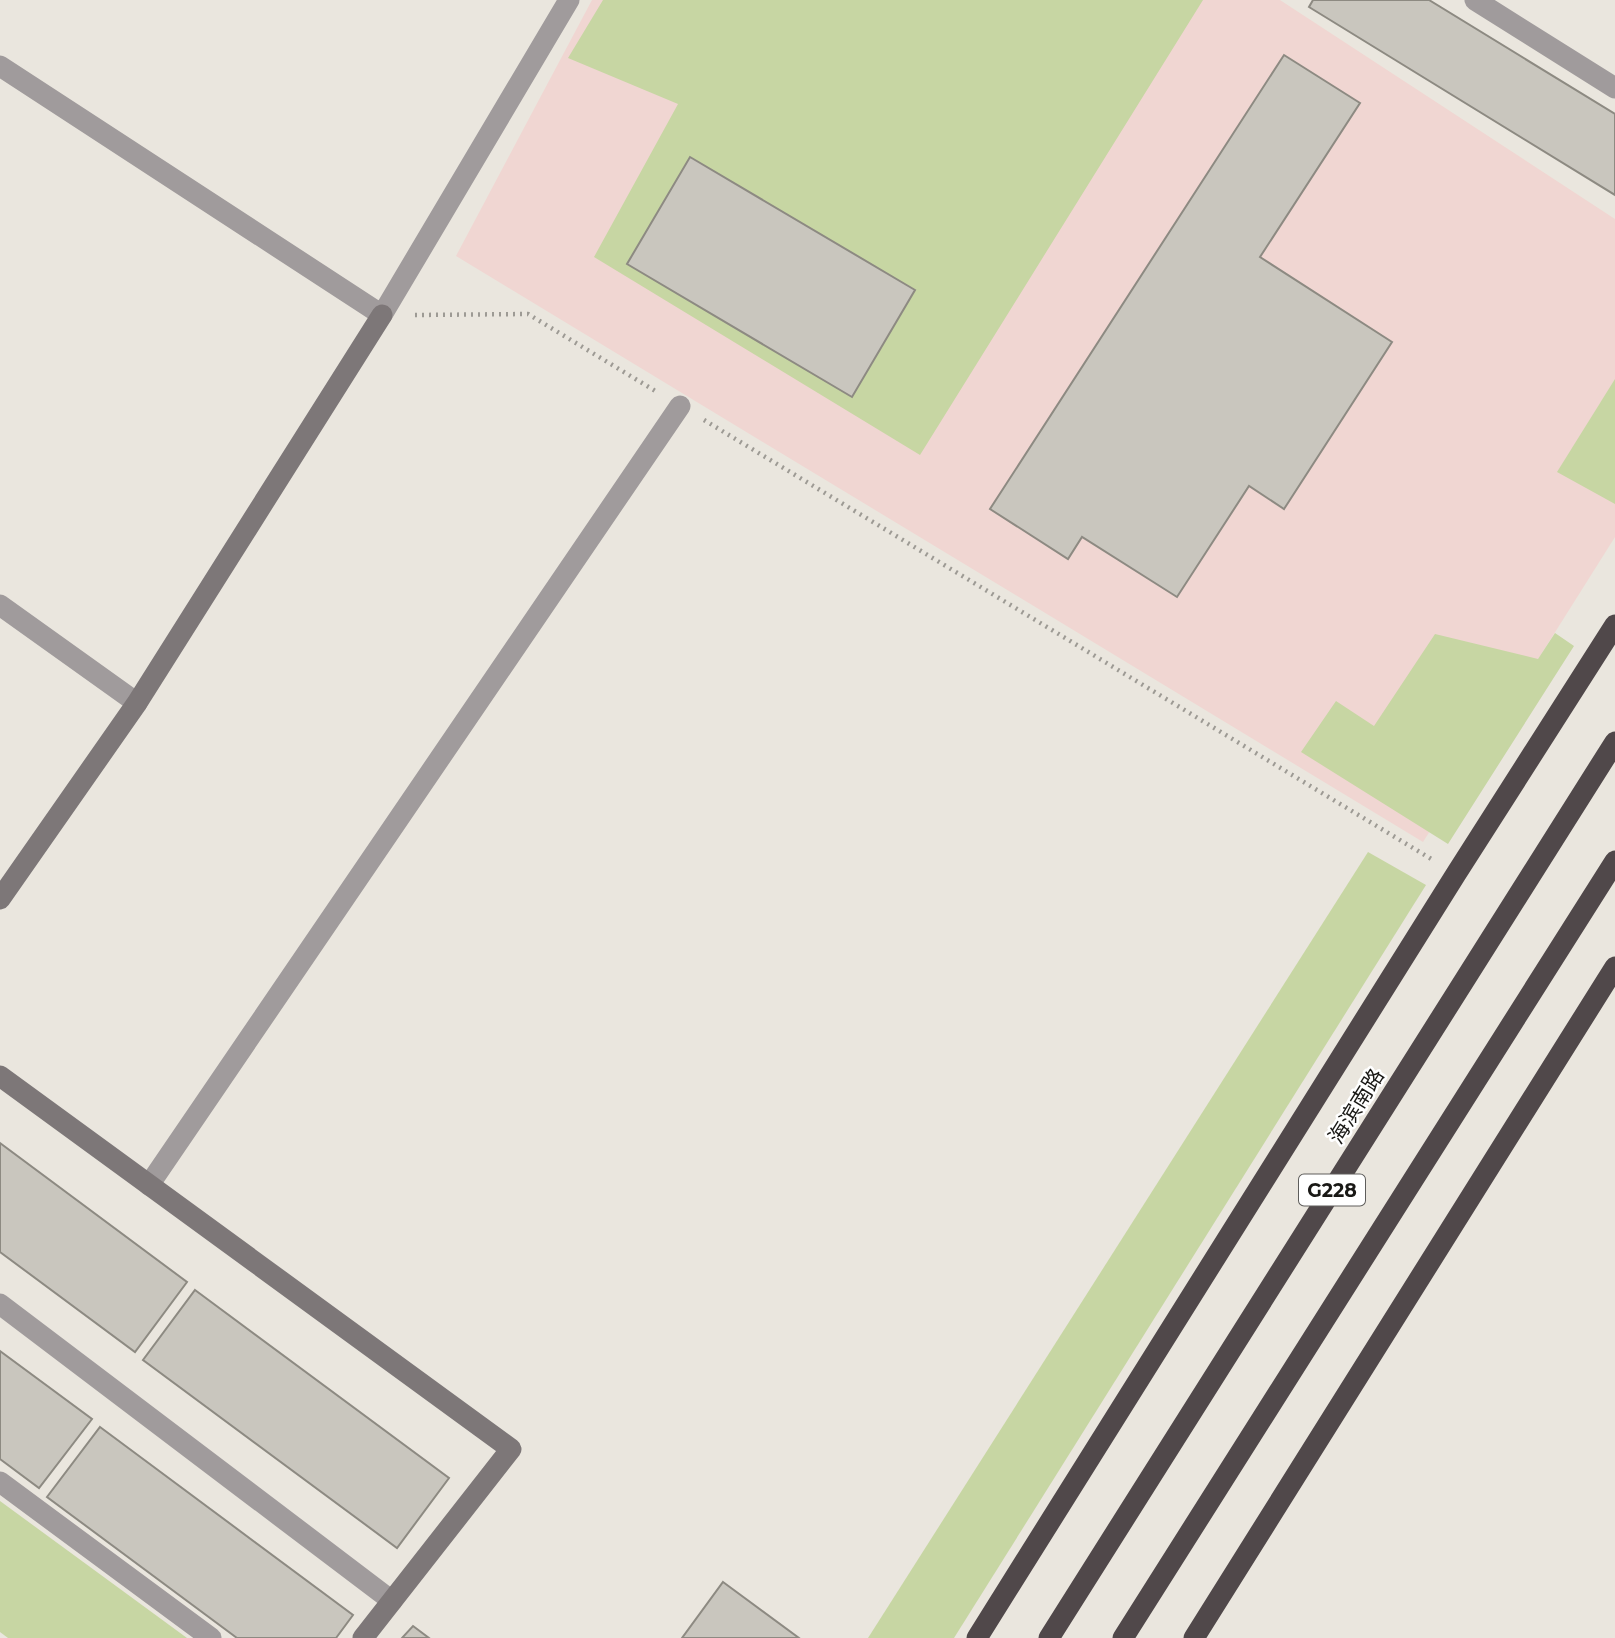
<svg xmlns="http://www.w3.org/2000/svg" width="1615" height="1638" viewBox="0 0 1615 1638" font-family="Montserrat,'Noto Sans SC',sans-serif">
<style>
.commercial{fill:#f0d6d2}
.green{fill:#c7d6a3}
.building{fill:#c9c6be;stroke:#8d8a82;stroke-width:2}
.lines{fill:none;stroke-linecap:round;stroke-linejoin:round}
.path{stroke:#9d9a94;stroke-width:4.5;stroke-dasharray:2 5;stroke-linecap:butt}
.street{stroke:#a09b9c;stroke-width:21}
.secondary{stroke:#7d7778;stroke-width:21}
.highway{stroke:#50484a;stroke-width:21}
.labels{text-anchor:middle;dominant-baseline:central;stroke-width:5;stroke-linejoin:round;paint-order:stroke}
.shield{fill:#fff;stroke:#5e5d5b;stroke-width:2}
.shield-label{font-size:19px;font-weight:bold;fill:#191815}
.street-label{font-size:21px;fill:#191815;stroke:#fff}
</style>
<rect width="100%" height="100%" fill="#eae6de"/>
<polygon class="commercial" points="592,0 1280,0 1615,219 1615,537 1423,842 456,256"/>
<g class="green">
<polygon points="603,0 1203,0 920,455 594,257 678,104 568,58"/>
<polygon points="1615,379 1615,504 1557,472"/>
<polygon points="1555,633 1574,646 1448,844 1301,752 1336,701 1374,726 1435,634 1538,659"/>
<polygon points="1368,852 1426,885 954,1638 868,1638"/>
<polygon points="0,1501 187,1638 8,1638 0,1632"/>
</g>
<g class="building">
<polygon points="1313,0 1429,0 1615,114 1615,195 1309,7"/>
<polygon points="1284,55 1360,103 1260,257 1392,342 1284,509 1249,486 1177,597 1082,537 1068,559 990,509"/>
<polygon points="690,157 915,290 852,397 627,264"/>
<polygon points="0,1143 187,1282 135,1352 0,1252"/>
<polygon points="195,1290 449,1478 397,1548 143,1360"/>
<polygon points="0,1351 92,1419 39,1488 0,1459"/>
<polygon points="100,1427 353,1615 336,1638 237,1638 47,1497"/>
<polygon points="723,1582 799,1638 682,1638"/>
<polygon points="413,1626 429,1638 402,1638"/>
</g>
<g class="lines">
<g class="path">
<polyline points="415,315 528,314 657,392"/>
<polyline points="704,420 1433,860"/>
</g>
<g class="street">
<polyline points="1475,0 1615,88"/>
<polyline points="0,66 382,315 569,0"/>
<polyline points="0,605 137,703"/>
<polyline points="149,1185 680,406"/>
<polyline points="0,1304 392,1601"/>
<polyline points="0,1482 211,1638"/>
</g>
<g class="secondary">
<polyline points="0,899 137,703 382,315"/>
<polyline points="0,1076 511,1449 363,1638"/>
</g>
<g class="highway">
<polyline points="977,1638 1456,874 1615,625"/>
<polyline points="1049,1638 1615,742"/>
<polyline points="1123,1638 1615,861"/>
<polyline points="1194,1638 1615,967"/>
</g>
</g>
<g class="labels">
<rect class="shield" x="1299" y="1174.5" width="66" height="31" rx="5"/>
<g class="shield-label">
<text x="1332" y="1190">G228</text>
</g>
<g class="street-label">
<text transform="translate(1356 1106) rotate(-58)">海滨南路</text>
</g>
</g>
</svg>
